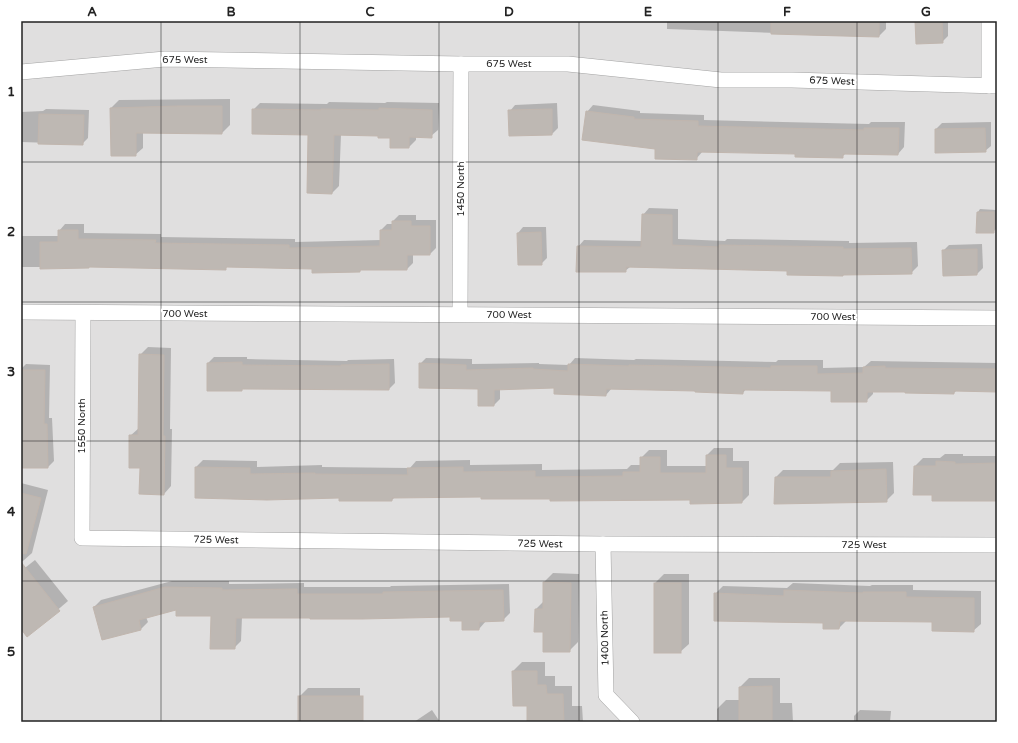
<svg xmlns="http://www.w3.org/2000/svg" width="1018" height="743" viewBox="0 0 1018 743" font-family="'Varela Round',sans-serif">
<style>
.residential{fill:#e0dfdf}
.shadow{fill:#0003}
.building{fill:#beb8b3;stroke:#c1b6ae}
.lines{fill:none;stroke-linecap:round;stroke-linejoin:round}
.minor-casing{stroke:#a3a3a3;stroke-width:16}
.minor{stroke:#fff;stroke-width:15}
.grid{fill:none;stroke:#222;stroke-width:1;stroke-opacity:0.55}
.labels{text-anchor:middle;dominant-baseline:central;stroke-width:4;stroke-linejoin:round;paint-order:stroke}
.street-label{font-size:10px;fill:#222;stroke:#fff}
.neatline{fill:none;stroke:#222;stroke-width:1.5}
.grid-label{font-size:13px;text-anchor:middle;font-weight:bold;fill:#222}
</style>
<rect width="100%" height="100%" fill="#f1efea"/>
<rect class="residential" x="21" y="21" width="976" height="701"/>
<g class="shadow">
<polygon points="667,21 886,21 886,29 879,36 806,35 806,34 667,29"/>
<polygon points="916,21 948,21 948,36 942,42"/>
<polygon points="230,99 230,125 222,133 143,132 143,148 135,155 111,108 119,100"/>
<polygon points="329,102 385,103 387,102 439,103 438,130 431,136 416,136 416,140 409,147 391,137 379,135 341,134 339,186 332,193 308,192 309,134 253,110 260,103 327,104"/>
<polygon points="557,103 558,128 552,134 510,111 515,105"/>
<polygon points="593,105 640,111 640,113 704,115 704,120 869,124 871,122 905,122 904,147 898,154 846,153 842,157 796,153 703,151 696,159 656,148 587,112"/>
<polygon points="46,109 89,110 88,138 82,144 21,142 21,112 43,111"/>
<polygon points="991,122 991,146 985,151 936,129 942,123"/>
<polygon points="649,208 678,209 678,239 725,241 727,239 849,241 849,243 917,242 918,266 911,273 630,267 625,271 578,247 584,240 642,241 643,215"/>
<polygon points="980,209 996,210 996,229 993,232 978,212"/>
<polygon points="399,215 416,215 416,220 436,220 436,248 430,254 413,254 413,263 407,269 362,269 360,271 313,268 228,266 225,269 90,266 89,267 21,267 21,236 59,236 59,231 65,224 84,224 84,233 161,234 161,237 295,239 295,242 381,240 381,230 387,224 393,224 393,221"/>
<polygon points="523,227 546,227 547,258 541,264 518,233"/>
<polygon points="982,244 983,268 977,274 943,251 949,245"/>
<polygon points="148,347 171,348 170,429 172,429 171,486 164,494 141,467 130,436 139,428 140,355"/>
<polygon points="214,357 247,357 247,359 347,361 348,360 394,359 395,383 389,389 243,388 242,390 208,363"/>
<polygon points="426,358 472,359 472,364 539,363 539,364 569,365 575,358 634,360 636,359 776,362 778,360 823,360 823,368 864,367 871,361 997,363 997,391 957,390 954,393 906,392 906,391 873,391 873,394 866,401 832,390 746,389 743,393 696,390 612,388 606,395 555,387 500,388 500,399 494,405 479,405 479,388 420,364"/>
<polygon points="26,364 50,365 49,418 52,418 54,461 48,467 21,467 21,369"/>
<polygon points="714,448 733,448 733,461 749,461 749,495 742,502 691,499 551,498 482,496 395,497 392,500 340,497 196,467 203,460 257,461 257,467 322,465 322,467 410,468 416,461 470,460 470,465 542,464 542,470 627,469 631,465 641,465 641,458 649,450 667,450 667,466 707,466 707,455"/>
<polygon points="945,454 963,454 963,456 997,456 997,500 933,494 915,466 923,458 940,458"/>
<polygon points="893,462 894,493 886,501 776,477 783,470 833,470 840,463"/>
<polygon points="21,483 48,490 32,553 23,561 21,561"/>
<polygon points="35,560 68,601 27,636 21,628 21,571"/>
<polygon points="553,573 579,574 578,642 569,651 544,631 536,609 544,601 544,582"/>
<polygon points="664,574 689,574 689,644 680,652 655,583"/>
<polygon points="172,581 229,581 229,584 304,583 304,587 390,587 391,586 509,584 510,613 503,620 486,621 479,629 463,629 463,620 451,616 242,617 241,641 234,648 212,615 177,609 146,617 148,622 141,629 94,607 101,600"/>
<polygon points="793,583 870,586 872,585 913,585 913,590 981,591 981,624 973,631 933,621 846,621 839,628 824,622 715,594 723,586 787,588"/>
<polygon points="522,662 545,662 545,676 555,676 555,686 572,686 572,706 582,706 583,722 528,722 528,705 513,671"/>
<polygon points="749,678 780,678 780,703 792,703 793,722 717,722 717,709 726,700 740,700 740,687"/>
<polygon points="308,688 360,688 360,722 299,722 299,697"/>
<polygon points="432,710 440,722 414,722"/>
<polygon points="860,710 891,711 890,722 854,722 854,716"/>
</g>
<g class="building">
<polygon points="771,21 879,21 879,37 771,34"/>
<polygon points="915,21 942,21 943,43 916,44"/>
<polygon points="177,106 222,106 222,134 136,133 136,156 111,156 110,108"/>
<polygon points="379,108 432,110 432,138 409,137 409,148 390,148 390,138 378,138 378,136 334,135 332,194 307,193 308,135 252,134 252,109 321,110 321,109 379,110"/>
<polygon points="552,109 552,135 509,136 508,110"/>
<polygon points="586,111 634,117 634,119 698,121 698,126 864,130 864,128 899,128 898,155 843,154 843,158 795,157 795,154 697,152 697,160 655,159 655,149 582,140"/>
<polygon points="39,114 84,115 83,145 38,144"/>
<polygon points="985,128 986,152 935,153 935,129"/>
<polygon points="977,212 994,212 994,233 976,233"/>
<polygon points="642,214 672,215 672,245 719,247 719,245 843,247 843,249 911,248 912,274 843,275 843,276 787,275 787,271 626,267 626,272 576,272 577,246 641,247"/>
<polygon points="392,221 411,221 411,226 430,226 430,255 407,255 407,270 360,270 360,272 312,273 312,269 226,267 226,270 89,267 89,268 40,269 40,242 58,242 58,230 78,230 78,239 156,240 155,243 289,245 289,248 380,246 380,230 392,230"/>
<polygon points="541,232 542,265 518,265 517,233"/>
<polygon points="977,249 977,275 943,276 942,250"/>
<polygon points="139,354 164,355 163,436 165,436 164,495 139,494 140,468 129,468 129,435 138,435"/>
<polygon points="242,362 242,365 341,366 341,365 389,364 389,390 242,389 242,391 207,391 207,363"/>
<polygon points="419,363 466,365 466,370 533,368 533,369 568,371 568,364 629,366 629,365 771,368 771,366 817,366 817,374 863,373 863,367 885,366 885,368 997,369 997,392 954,391 954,394 905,393 905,392 867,392 867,402 831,402 831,391 743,390 743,394 695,392 695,391 606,389 606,396 554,394 554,388 494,390 494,406 478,406 478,389 419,388"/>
<polygon points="21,370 45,370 44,424 47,424 48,468 21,468"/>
<polygon points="706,455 726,455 726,468 742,468 742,503 690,504 690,500 550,501 550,499 481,499 481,497 392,498 392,501 339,501 339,498 267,500 195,498 195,467 250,468 250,474 315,473 315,474 408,475 407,468 463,467 463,472 535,471 535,477 623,476 623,472 640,472 640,457 660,457 660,473 706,473"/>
<polygon points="936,461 955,462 955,464 997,463 997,501 932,501 932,495 913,495 914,466 936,466"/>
<polygon points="886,469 887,502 774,504 775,477 831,477 831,471"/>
<polygon points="21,493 41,498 26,554 21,553"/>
<polygon points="21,562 60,611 27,637 21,629"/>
<polygon points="543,582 571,583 570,652 543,652 543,632 534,632 535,609 543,609"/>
<rect x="654" y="583" width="27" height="70"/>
<polygon points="165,587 222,588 222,590 297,589 297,594 383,594 383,592 503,590 504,621 479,622 479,630 462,630 462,621 450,621 450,617 362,619 310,619 310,618 236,618 235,649 210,649 211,616 176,616 176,610 139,620 141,630 102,640 93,607"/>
<polygon points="784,590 863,593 863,592 906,592 906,597 974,598 974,632 932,631 932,622 840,621 839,629 823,629 823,623 714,621 714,593 784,596"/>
<polygon points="512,671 537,671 537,685 546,685 547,694 563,694 564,722 527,722 527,706 513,706"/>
<polygon points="772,686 772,722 739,722 739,687"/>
<rect x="298" y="696" width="65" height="26"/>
</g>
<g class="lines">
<g class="minor-casing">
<g id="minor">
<polyline points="989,21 989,86"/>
<polyline points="21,72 165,59 461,64 568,64 721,80 792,80 997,86"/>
<polyline points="21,312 997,318"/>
<polyline points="83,314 82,538 603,544 997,545"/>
<polyline points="460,314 461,64"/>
<polyline points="603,544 606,695 632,722"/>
</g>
</g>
<use href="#minor" class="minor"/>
</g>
<path class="grid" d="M 161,21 L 161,722M 300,21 L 300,722M 439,21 L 439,722M 579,21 L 579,722M 718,21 L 718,722M 857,21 L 857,722M 21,162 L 997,162M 21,302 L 997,302M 21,441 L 997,441M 21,581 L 997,581"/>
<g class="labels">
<g class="street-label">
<text x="185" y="60">675 West</text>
<text x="509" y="64">675 West</text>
<text transform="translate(832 81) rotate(2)">675 West</text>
<text transform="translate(461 189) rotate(-90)">1450 North</text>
<text x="185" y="314">700 West</text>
<text x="509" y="315">700 West</text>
<text x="833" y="317">700 West</text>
<text transform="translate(82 426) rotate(-90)">1550 North</text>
<text transform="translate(216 540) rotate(1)">725 West</text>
<text transform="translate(540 544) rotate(1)">725 West</text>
<text x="864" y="545">725 West</text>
<text transform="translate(605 638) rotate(-91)">1400 North</text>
</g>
</g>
<rect width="1018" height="743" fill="none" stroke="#ffffff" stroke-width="44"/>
<rect x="22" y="22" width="974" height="699" class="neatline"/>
<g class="grid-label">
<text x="92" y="16">A</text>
<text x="231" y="16">B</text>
<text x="370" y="16">C</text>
<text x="509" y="16">D</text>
<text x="648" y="16">E</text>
<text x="787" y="16">F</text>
<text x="926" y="16">G</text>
<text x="11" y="96">1</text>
<text x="11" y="236">2</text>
<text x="11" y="376">3</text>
<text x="11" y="516">4</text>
<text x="11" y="656">5</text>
</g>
</svg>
